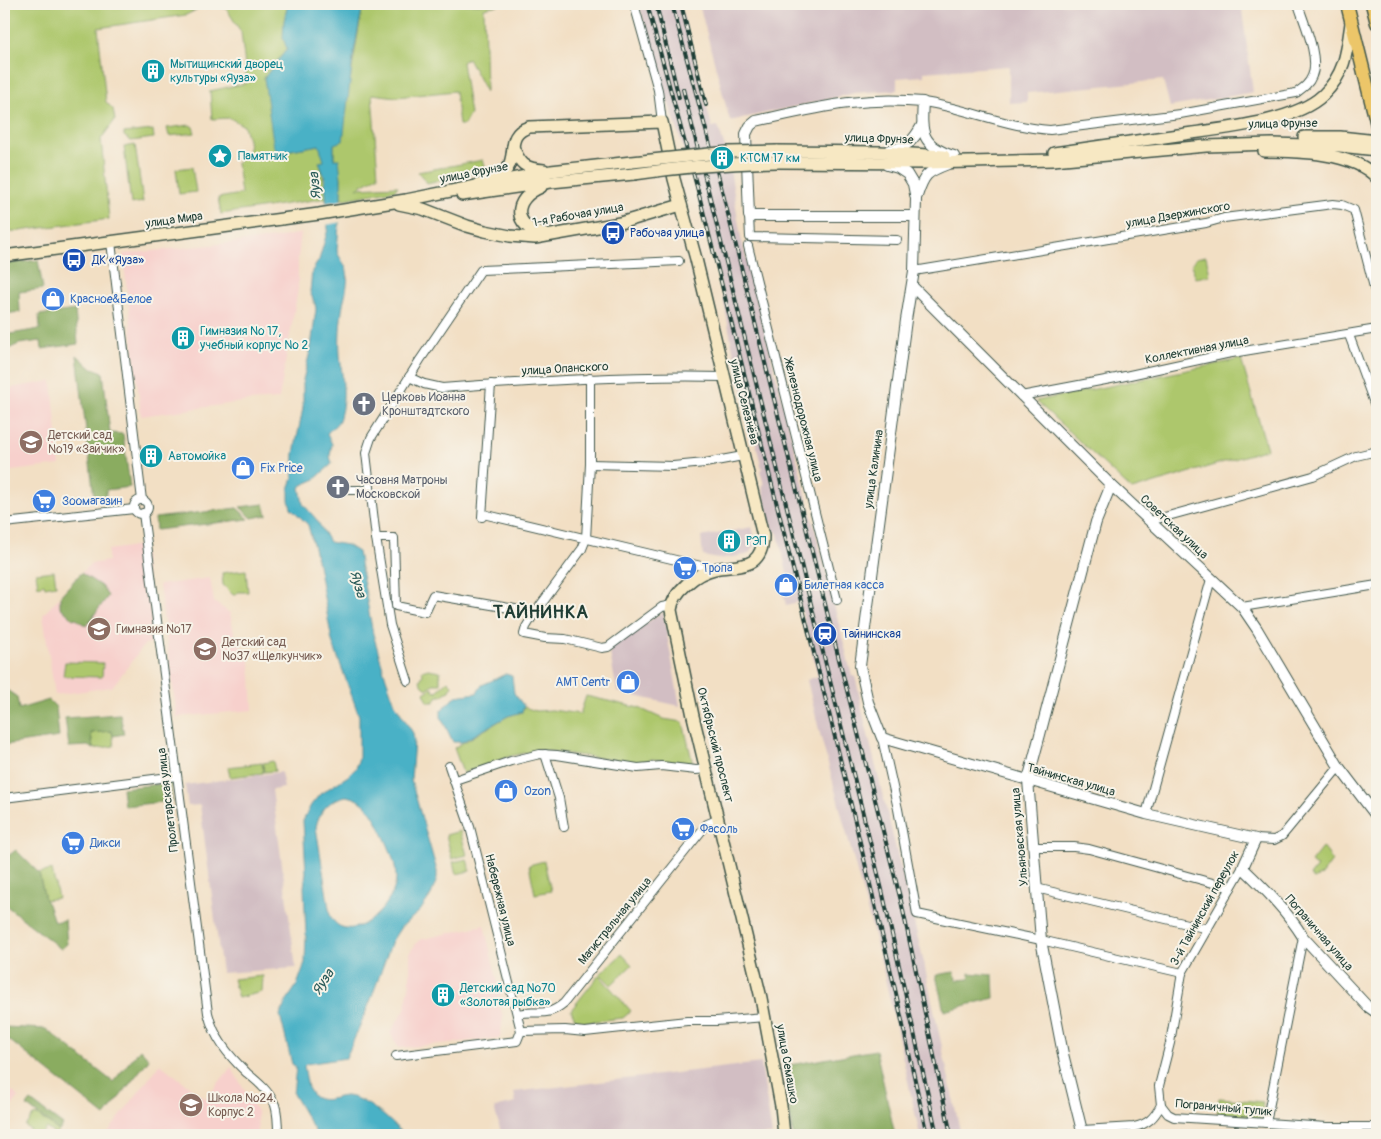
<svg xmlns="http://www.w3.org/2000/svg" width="1381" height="1139" viewBox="0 0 1381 1139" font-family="Pangolin,sans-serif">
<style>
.built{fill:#f7d0cc}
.industrial{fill:#d2bec3}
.green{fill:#adc76c;stroke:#668250}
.forest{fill:#8aac60;stroke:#54744a}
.water{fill:#48b1c6;stroke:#34777d;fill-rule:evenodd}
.pier{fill:#f2dfc4}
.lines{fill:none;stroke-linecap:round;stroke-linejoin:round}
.minor-casing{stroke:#3f554a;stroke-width:10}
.tertiary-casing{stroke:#3f554a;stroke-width:12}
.secondary-casing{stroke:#3f554a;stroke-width:14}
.trunk-casing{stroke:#3f554a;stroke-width:15}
.minor{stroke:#fff;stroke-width:8}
.tertiary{stroke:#fff;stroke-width:10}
.secondary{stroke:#f7e8c3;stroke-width:11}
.trunk{stroke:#ecc669;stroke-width:12}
.rail-casing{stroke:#1f3d34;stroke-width:4}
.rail{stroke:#f7f3e8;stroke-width:2;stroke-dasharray:5.5;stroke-linecap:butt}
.secondary-bridge-casing{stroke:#3f554a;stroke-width:14;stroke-linecap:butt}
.secondary-bridge{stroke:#f7e8c3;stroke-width:11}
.labels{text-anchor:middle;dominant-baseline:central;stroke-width:4;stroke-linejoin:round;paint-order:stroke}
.culture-label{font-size:12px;fill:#0d838f;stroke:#f7f3e8;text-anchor:start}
.street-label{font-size:12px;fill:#1f3d34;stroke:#f7f3e8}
.transit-label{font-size:12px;fill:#164399;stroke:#f7f3e8;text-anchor:start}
.shop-label{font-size:12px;fill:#366cbe;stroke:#f7f3e8;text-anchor:start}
.worship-label{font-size:12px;fill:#5b616d;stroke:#f7f3e8;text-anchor:start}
.education-label{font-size:12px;fill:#785e54;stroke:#f7f3e8;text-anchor:start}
.water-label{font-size:14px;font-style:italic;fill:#295a58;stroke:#f7f3e8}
.district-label{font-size:18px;font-weight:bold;letter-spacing:1px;fill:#1f3d34;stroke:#f7f3e8}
</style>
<rect width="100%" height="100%" fill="#f7f3e8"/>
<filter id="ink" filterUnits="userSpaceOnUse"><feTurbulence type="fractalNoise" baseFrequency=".02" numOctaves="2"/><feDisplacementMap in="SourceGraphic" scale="10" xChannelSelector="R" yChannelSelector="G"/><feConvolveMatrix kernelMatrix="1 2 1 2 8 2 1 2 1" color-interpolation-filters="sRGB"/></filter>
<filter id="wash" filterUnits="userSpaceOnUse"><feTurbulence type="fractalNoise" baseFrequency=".0096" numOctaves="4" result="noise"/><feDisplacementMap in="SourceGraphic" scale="20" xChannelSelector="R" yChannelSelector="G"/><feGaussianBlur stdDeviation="1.12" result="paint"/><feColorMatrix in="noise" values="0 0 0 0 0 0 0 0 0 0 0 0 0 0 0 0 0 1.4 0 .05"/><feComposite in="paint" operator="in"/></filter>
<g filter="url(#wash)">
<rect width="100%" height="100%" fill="#f2dfc4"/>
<g class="built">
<polygon points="301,233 298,259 298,289 279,399 250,401 141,416 123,254 276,238"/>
<polygon points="52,381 60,465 4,472 4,389"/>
<polygon points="142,545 143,547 154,643 145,644 112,687 55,695 43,615 90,564 108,561 108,550"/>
<polygon points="210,578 214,602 230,613 235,637 250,661 253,710 177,717 159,585"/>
<polygon points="484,925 501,995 497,997 503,1017 500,1038 399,1048 390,1033 405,1009 410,981 410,952 419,940"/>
<polygon points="160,1064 206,1099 231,1067 257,1111 258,1135 106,1135"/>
<polygon points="4,1085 19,1097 4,1116"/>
</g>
<g class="industrial">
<polygon points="639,4 680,4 712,127 718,126 724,145 727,150 741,238 844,644 852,676 855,676 860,698 862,710 923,959 961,1135 920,1135 883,969 819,730 807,680 818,676 800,604 798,602 786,605 780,579 788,577 778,534 776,531 772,532 762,486 764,485 760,470 762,469 733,350 716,261 676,124 658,74"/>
<polygon points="699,4 1257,4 1242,10 1253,92 1170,107 1163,80 1027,93 1027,102 1009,103 1009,66 924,72 924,76 897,78 897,90 855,93 730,121"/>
<polygon points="752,527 755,539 754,546 750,552 746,555 718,559 703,556 701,537"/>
<polygon points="663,612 680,706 617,692 609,648"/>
<polygon points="281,772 284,788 272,790 296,968 222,973 200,805 188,806 185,785"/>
<polygon points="761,1063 772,1135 502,1135 494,1108 516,1103 514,1092"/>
</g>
<g class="green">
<path d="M 4,4 L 288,4 L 284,21 L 287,49 L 264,78 L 280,152 L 319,145 L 325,161 L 320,162 C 322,174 326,185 327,198 L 221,214 L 218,198 L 241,194 L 237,163 L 249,149 L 248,140 L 244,126 L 230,118 L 212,119 L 210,91 L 247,83 L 241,32 L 226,8 L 204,6 L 186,15 L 98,28 L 106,102 L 113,109 L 115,120 L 101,139 L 109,219 L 4,233 Z"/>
<polygon points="363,4 502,4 484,8 486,92 468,58 462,62 470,114 464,125 459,125 455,91 397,97 372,94 378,176 357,188 398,186 395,190 346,199 341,198 341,178 334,159 334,144 349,87"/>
<polygon points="190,125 193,127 195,133 169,136 167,128"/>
<polygon points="153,130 154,138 131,141 124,136 124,133"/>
<polygon points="135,145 143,202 131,204 124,147"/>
<polygon points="483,160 486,170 427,183 418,172"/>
<polygon points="192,167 196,192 179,194 176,169"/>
<polygon points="1206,256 1210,275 1195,278 1192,264 1196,258"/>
<polygon points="1241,359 1267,449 1132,490 1036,401"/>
<polygon points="246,570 248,592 239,592 233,595 223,585 222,573"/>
<polygon points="54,571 56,585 45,587 44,584 38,586 36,573"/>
<polygon points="65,662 103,663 102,677 63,676"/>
<polygon points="428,669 440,671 440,684 433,684 427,689 423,686 420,681 423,674 422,671"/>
<polygon points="448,681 452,685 450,691 445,693 442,696 438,696 434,702 428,702 424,693 433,687 433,691 436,692"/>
<polygon points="586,696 639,708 663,719 683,722 693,764 652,759 639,763 630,762 539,750 511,756 463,773 454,748 508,716 522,712 524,707 536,711 552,710 580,714"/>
<polygon points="112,731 114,746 93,749 91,733"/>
<polygon points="273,761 275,771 264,772 263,763"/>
<polygon points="262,763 263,773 230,777 228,767"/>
<polygon points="460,831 467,855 452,859 446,835"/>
<polygon points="1322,848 1327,852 1332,861 1322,875 1314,879 1310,876 1317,867 1311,862"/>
<polygon points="467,859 470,871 456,874 453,862"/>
<polygon points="544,861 551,891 535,894 529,865"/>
<polygon points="52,870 58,898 45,900 39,873"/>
<polygon points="622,954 632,965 611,985 600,974"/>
<polygon points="599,975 631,1011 623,1018 577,1023 571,1010"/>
<polygon points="263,976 262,992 238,998 233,979"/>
<polygon points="1219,1098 1263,1102 1261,1119 1217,1115"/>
<polygon points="37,1115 59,1131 55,1134 46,1128 40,1135 37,1135 25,1126 33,1116"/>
</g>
<g class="forest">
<polygon points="38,260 43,289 19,292 20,312 4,314 4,264"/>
<polygon points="75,310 78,344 42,349 41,341 19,344 4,351 4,335 40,329 39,315"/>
<polygon points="77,355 90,367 103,372 110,433 123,434 130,487 106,490 106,496 94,497"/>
<polygon points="264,504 267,515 252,518 240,507"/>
<polygon points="237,508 249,519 156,530 155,518"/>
<polygon points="81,573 101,586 108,596 86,626 75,618 73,619 60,607 60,596"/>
<polygon points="4,688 17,697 19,709 49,700 56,707 59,737 4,745"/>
<polygon points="120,714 124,734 113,736 112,731 91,733 93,749 88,746 69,747 65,718"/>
<polygon points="170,783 172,801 124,806 122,788"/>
<polygon points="16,850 39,873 45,900 48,904 54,922 65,920 67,944 61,949 4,904 4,859"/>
<polygon points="954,972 957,980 970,979 969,973 993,975 994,998 944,1011 936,975"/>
<polygon points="4,1027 46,1029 113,1082 140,1049 149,1059 105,1116 4,1036"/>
<polygon points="876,1050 895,1135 793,1135 784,1066"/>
<polygon points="31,1101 63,1125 59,1131 27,1106"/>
</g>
<g class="water">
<path d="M 288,4 L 363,4 L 353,57 L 343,141 L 334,144 L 334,159 L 339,159 L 341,178 L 341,198 L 337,251 C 339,258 345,263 347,271 C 349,283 345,294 343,305 C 340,322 339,339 340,355 C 342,376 346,396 340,417 C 338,426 331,427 327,434 L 332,444 L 330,456 L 332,464 L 314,480 L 302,485 L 300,488 L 303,504 L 317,520 L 329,542 L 347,545 L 358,552 L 373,634 L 386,678 L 395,704 L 413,733 L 414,740 L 411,780 L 437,871 L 437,879 L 431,895 L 420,911 L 401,927 L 392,941 L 370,1002 L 346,1058 L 306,1064 L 304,1066 L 308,1088 L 314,1097 C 325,1103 334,1097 345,1096 C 363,1096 393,1121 403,1135 L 317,1135 L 293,1094 L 296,1067 L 292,1064 L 280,1015 L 287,1000 L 297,985 L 305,963 L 306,936 L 304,887 L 306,872 L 303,821 L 311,805 L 320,794 L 348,776 L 356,768 L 359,757 L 359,716 L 332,641 L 317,559 L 308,525 L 291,508 L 289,500 L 289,489 L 293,478 L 294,453 L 303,408 L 303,380 L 311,347 L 316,309 L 315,304 L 310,292 L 312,271 L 319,260 L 328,229 L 325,178 L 319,162 L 324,161 L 319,145 L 280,152 L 274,148 L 264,78 L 287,49 L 283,38 L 284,21 ZM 346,796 C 363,798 372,811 379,826 C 386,841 396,859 396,877 C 397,906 347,951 330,915 L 316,827 C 319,811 330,799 346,796 Z"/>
<polygon points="506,674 512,676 514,693 524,706 522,712 508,716 462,742 453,742 441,717 441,710 456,696 477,693 482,685"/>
</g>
<polygon class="pier" points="343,200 341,222 326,225 325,203"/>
</g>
<g filter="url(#ink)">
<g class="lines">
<g class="minor-casing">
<g id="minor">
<polyline points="634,4 658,90 662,122"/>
<path d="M 923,102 C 966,108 1006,127 1050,130 L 1180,114 L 1296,93 C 1303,88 1309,84 1312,76 C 1320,58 1304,23 1298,4"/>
<polyline points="749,216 750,237 897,240"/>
<polyline points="111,242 142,500"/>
<polyline points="748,246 837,600"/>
<polyline points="914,271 1206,223 1224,218 1333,204 1342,205 1354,210 1377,299"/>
<polyline points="1349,335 1377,411"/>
<path d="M 409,377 L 424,384 L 442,388 C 536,381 630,375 724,377"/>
<polyline points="1021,396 1116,378 1226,354 1377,329"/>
<polyline points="590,464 673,466 705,463 743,456"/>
<polyline points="349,490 369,490"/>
<circle cx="141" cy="507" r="7"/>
<path d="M 143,513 L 208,1013 C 214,1038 228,1055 247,1073 C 258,1082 269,1091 275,1105 C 278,1114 278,1125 278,1135"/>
<polyline points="483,514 701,566 706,573"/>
<polyline points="482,517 491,384"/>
<polyline points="1150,521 1313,476 1356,456 1377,451"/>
<polyline points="4,523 134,509"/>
<polyline points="376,538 394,538 396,606 425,612 433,595 515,609 534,614 526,627 524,634 545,638 565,639 602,648 608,647 662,607 672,605"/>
<polyline points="1242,607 1377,585"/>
<polyline points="534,614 582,549 586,539 590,464 590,378"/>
<polyline points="408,681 390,625 376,538 366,453 371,438 420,360 481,270 679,261"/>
<polyline points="882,738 898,809 917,914 1041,940 1182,973"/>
<polyline points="545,754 559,798 564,827"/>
<polyline points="455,780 511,761 540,754 557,755 638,768 661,766 696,770 707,769"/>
<polyline points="4,798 177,776"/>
<polyline points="1146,814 1211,579"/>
<polyline points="1256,839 1274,840 1282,836 1339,767"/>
<polyline points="1033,847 1074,847 1089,849 1231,888"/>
<polyline points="1036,888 1208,929"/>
<path d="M 517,1014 C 538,1009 545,1019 564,1003 L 707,824 L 719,819"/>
<polyline points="521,1031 565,1030 585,1032 687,1021 716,1021 765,1017"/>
<polyline points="396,1056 517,1041 521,1031 470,827 449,766"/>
<polyline points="1161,1105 1159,1086 1170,1043 1182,973 1244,865"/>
<polyline points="1161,1105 1168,1114 1174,1117 1327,1127 1377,1127"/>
<polyline points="1266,1123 1303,937"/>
<path d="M 1082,1130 L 1134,1127 C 1148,1124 1154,1118 1161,1105"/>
</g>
</g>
<g class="tertiary-casing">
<g id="tertiary">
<path d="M 889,150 C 907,148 914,140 922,125"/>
<polyline points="887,165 898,168 907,174 913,184 916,199 914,271 906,320 860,666 868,702 882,738 1146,814 1256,839 1244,865"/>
<path d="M 917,196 C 924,174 927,172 948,164"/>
<path d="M 915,216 L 749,216 L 746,134 L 750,126 L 756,121 C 816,108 860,96 923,102 C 921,132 921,146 954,156"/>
<polyline points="913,287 1111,485 1242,607 1257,629 1339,767 1377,817"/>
<path d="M 1243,868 C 1265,889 1287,911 1303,937 L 1367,1006 L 1377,1013"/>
<polyline points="1083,1135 1063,1054 1041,940 1028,780 1096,522 1111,485"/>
</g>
</g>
<g class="secondary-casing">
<g id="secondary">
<polyline points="1304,137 1340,137 1377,141"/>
<path d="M 513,147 C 521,165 524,168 544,170"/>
<polyline points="777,151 880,152 944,156"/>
<path d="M 1264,151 C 1297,151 1354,152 1377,178"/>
<path d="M 1054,153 C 1096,147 1137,141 1178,135 C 1218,129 1294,123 1323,95 C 1345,74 1347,52 1351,23"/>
<polyline points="777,162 926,163 1053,160 1206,146 1272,144 1340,146 1377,150"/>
<path d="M 476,186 C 486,182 499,179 507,169 C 518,154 505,135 529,127 L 662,122 L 674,179 L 696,259 L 763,536 C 763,545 761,555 753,561 C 743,568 726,566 715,569 C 697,573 673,591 671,610 L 693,716 L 761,998 L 781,1106 L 784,1135"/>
<path d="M 541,187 C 512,199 512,227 544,234"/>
<polyline points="462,195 551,182 634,174"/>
<polyline points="399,204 423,209 467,226 485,231 510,236 535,238 620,223 681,205"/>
<polyline points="4,256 319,214 406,200 551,171 632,162"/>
</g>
</g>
<g class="trunk-casing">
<g id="trunk">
<polyline points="1347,4 1377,125"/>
<polyline points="1372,4 1377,23"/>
</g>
</g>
<use href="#minor" class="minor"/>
<use href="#tertiary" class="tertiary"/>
<use href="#secondary" class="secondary"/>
<use href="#trunk" class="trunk"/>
<g class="rail-casing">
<g id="rail">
<polyline points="647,4 697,187 735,337 833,729 895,989 927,1135"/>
<polyline points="656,4 679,98"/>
<polyline points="672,4 721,186 833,636 901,901 951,1135"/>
<polyline points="681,4 706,105"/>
<polyline points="683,89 882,890 937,1135"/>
</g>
</g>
<use href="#rail" class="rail"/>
<g class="secondary-bridge-casing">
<g id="secondary-bridge">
<polyline points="632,162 729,152 777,151"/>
<path d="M 634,174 C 681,167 728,163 777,162"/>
</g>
</g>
<use href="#secondary-bridge" class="secondary-bridge"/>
</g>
</g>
<defs>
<g id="building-disc" transform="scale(1.25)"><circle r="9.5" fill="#0f9aa8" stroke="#f7f3e8"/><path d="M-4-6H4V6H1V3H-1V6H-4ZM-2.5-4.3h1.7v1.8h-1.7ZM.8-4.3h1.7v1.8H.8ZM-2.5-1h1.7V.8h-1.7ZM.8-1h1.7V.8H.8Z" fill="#fff"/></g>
<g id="sight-disc" transform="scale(1.25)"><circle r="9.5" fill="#0f9aa8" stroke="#f7f3e8"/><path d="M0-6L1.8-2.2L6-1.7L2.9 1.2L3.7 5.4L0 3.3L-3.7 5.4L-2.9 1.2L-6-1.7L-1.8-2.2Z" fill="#fff"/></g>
<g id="bus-disc" transform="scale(1.25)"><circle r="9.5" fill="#1a4fb4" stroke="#f7f3e8"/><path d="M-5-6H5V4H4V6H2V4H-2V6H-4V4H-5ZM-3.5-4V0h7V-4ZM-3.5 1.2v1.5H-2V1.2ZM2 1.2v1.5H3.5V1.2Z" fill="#fff"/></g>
<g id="shop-disc" transform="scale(1.25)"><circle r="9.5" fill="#3f7fe0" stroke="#f7f3e8"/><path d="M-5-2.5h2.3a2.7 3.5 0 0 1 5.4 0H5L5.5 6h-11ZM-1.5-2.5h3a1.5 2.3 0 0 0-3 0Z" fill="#fff"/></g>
<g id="church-disc" transform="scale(1.25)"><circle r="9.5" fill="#6b7280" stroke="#f7f3e8"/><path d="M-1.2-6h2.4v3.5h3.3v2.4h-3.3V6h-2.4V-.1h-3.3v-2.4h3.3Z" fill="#fff"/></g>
<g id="school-disc" transform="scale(1.25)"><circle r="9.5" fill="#8d6e63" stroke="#f7f3e8"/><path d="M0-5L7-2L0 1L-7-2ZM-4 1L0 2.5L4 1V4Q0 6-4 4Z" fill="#fff"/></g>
<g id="supermarket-disc" transform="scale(1.25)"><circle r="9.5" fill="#3f7fe0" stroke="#f7f3e8"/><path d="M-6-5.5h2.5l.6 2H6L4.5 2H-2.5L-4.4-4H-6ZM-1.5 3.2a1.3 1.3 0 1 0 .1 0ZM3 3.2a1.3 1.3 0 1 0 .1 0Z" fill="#fff"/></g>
<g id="station-disc" transform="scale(1.25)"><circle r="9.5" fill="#1a4fb4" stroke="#f7f3e8"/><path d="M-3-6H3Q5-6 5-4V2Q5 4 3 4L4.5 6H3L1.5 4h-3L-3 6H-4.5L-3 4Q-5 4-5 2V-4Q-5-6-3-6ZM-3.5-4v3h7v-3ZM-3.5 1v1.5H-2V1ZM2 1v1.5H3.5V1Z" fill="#fff"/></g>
</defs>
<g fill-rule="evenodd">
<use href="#building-disc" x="153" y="71"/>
<use href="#sight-disc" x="220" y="156"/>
<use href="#building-disc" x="722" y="158"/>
<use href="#bus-disc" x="613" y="233"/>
<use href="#bus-disc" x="74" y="260"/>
<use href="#shop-disc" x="53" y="299"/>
<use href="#building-disc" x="183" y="338"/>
<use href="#church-disc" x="364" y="404"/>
<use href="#school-disc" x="31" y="442"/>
<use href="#building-disc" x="151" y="456"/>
<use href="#shop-disc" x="243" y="468"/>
<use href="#church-disc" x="338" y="487"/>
<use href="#supermarket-disc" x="44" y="501"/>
<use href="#building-disc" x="729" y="541"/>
<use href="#supermarket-disc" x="685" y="568"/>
<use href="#shop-disc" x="786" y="585"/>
<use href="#school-disc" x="99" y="629"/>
<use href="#station-disc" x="825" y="634"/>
<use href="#school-disc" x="205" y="649"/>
<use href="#shop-disc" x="628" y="682"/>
<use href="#shop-disc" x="506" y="791"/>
<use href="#supermarket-disc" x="683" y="829"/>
<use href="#supermarket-disc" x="73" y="843"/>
<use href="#building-disc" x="443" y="995"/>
<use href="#school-disc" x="191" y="1105"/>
</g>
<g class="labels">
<g class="culture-label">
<text x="170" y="64">Мытищинский дворец<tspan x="170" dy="14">культуры «Яуза»</tspan></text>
<text x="238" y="156">Памятник</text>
<text x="740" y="158">КТСМ 17 км</text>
<text x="200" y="331">Гимназия № 17,<tspan x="200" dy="14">учебный корпус № 2</tspan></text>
<text x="168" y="456">Автомойка</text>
<text x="746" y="541">РЭП</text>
<text x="460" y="988">Детский сад №70<tspan x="460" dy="14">«Золотая рыбка»</tspan></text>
</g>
<g class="street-label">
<text transform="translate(1283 124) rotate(-1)">улица Фрунзе</text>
<text transform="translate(879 139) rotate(2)">улица Фрунзе</text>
<text transform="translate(474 173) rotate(-11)">улица Фрунзе</text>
<text transform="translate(578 215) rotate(-10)">1-я Рабочая улица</text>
<text transform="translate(1178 215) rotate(-10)">улица Дзержинского</text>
<text transform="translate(174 220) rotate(-8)">улица Мира</text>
<text transform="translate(1197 350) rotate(-11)">Коллективная улица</text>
<text transform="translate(565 369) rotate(-3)">улица Опанского</text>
<text transform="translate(744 402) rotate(76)">улица Селезнёва</text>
<text transform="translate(803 420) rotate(76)">Железнодорожная улица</text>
<text transform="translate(874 469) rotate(-82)">улица Калинина</text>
<text transform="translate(1174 527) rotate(43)">Советская улица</text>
<text transform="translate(715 745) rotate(76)">Октябрьский проспект</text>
<text transform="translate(1071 780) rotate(16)">Тайнинская улица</text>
<text transform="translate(168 800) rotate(-97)">Пролетарская улица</text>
<text transform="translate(1020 837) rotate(-95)">Ульяновская улица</text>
<text transform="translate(500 900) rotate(76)">Набережная улица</text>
<text transform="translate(1205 908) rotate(-61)">3-й Тайнинский переулок</text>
<text transform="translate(615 921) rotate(-51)">Магистральная улица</text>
<text transform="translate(1319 933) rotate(49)">Пограничная улица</text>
<text transform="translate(787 1064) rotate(80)">улица Семашко</text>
<text transform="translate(1224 1108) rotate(5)">Пограничный тупик</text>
</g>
<g class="transit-label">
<text x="630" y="233">Рабочая улица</text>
<text x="92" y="260">ДК «Яуза»</text>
<text x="842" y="634">Тайнинская</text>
</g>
<g class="shop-label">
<text x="70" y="299">Красное&amp;Белое</text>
<text x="260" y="468">Fix Price</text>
<text x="62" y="501">Зоомагазин</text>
<text x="702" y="568">Тропа</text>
<text x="804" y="585">Билетная касса</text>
<text x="610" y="682" text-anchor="end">AMT Centr</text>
<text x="524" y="791">Ozon</text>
<text x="700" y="829">Фасоль</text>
<text x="90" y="843">Дикси</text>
</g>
<g class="worship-label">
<text x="382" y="397">Церковь Иоанна<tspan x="382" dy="14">Кронштадтского</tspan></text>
<text x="356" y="480">Часовня Матроны<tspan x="356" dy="14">Московской</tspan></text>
</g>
<g class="education-label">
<text x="48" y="435">Детский сад<tspan x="48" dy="14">№19 «Зайчик»</tspan></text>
<text x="116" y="629">Гимназия №17</text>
<text x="222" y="642">Детский сад<tspan x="222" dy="14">№37 «Щелкунчик»</tspan></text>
<text x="208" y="1098">Школа №24.<tspan x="208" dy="14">Корпус 2</tspan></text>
</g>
<g class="water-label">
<text transform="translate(315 186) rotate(-95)">Яуза</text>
<text transform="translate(358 584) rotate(74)">Яуза</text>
<text transform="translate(323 982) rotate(-57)">Яуза</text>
</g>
<g class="district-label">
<text x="541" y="612">ТАЙНИНКА</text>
</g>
</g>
<rect width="1381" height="1139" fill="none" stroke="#f7f3e8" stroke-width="20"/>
</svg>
